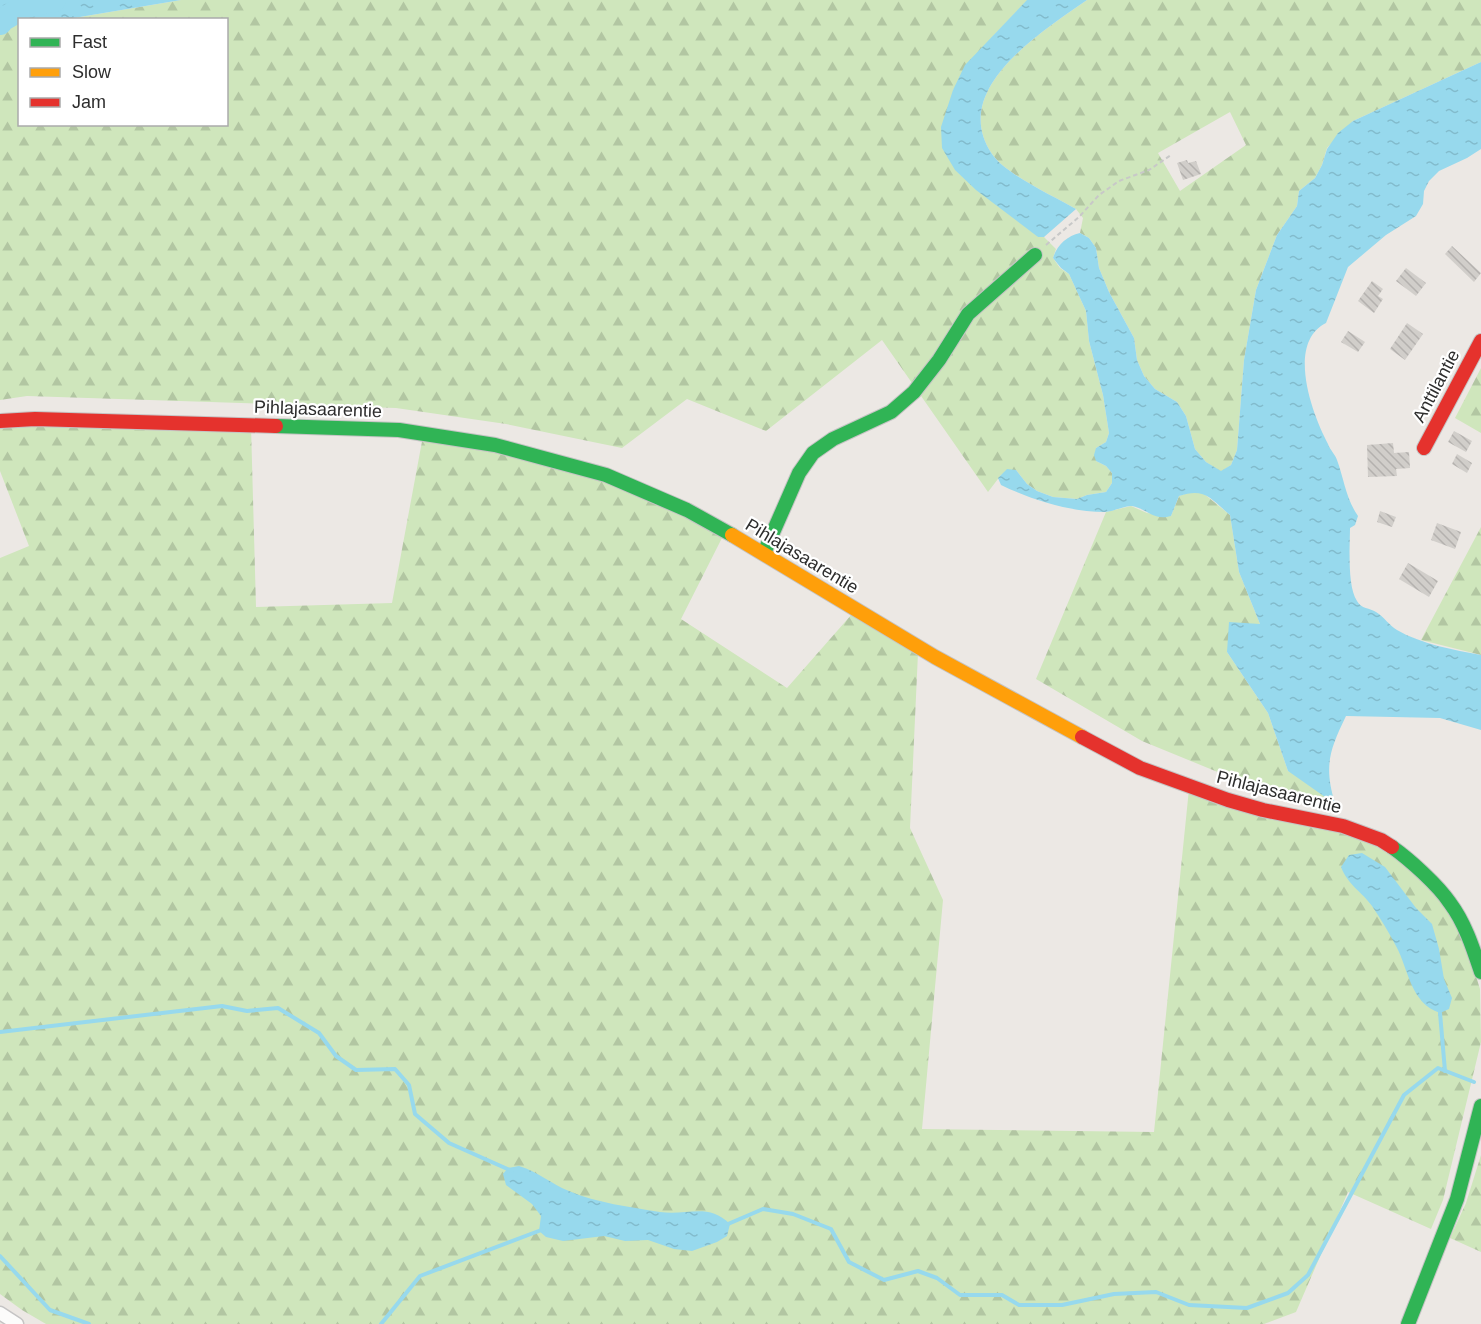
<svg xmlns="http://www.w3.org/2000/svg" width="1481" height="1324" viewBox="0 0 1481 1324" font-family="Arial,sans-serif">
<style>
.forest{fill:url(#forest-firs);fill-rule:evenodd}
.water{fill:url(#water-ripples)}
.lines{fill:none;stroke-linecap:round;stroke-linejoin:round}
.stream{stroke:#97d9ed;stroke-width:4}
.river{stroke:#97d9ed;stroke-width:24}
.building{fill:url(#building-back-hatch)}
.street-casing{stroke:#c5c4c4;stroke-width:15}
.fast-casing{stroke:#c5c4c4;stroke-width:16}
.slow-casing{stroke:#c5c4c4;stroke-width:16}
.jam-casing{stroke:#c5c4c4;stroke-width:16}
.path{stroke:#c8c8c8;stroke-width:2;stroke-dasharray:4.5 3;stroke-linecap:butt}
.street{stroke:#fcfcfb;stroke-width:12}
.fast{stroke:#30b455;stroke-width:14}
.slow{stroke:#ff9f0a;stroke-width:14}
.jam{stroke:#e5322d;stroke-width:14}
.labels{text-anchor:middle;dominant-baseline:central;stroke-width:4.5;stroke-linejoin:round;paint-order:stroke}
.street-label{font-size:18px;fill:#2d2d2d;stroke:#fff}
</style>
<defs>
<pattern id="forest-firs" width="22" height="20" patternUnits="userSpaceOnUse" patternTransform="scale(1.5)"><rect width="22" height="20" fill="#cfe6bc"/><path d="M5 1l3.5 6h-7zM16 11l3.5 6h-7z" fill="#b2c6a2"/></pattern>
<pattern id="water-ripples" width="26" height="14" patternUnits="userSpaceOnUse" patternTransform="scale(1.5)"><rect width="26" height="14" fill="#97d9ed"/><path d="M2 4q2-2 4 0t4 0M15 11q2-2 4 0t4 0" fill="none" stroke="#82bbcc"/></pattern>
<pattern id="building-back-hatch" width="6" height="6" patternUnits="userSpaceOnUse" patternTransform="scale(1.5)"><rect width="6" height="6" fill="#d1ceca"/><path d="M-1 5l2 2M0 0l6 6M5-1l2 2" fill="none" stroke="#b4b1ae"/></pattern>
</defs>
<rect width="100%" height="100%" fill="#ece8e4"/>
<g class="forest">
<polygon points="181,0 1028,0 994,35 953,90 1038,237 1044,237 1056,249 1053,258 1060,268 1069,274 1086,311 1089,341 1103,395 1109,433 1106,442 1096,448 1096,461 1106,466 1112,473 1112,483 1106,492 1087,495 1077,499 1053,497 1037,491 1027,484 1016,470 1001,475 988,492 882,340 766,431 687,399 622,448 506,424 396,408 27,396 0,400 0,23 2,20 19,24 20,124 226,124 226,20 68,19"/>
<path d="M 1087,0 L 1481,0 L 1481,62 L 1353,121 L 1327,148 L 1322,165 L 1315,178 L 1299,191 L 1297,206 L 1277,235 L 1256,290 L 1244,360 L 1237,450 L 1231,465 L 1221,472 L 1206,462 L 1195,449 L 1186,416 L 1177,402 L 1155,389 L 1144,376 L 1137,360 L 1134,338 L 1109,292 L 1099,268 L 1096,248 L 1089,238 L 1080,233 L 1083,218 L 1076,209 C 1054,196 1005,174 992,154 C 948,89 1043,31 1087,0 ZM 1230,112 L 1246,145 L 1180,191 L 1158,153 Z"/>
<polygon points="1481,368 1481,433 1455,418"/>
<polygon points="0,421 251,426 256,607 392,603 423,436 606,477 724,534 681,619 787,688 852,614 918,653 910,828 943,900 922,1129 1154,1132 1189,789 1376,839 1425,879 1462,932 1480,989 1481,1042 1443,1200 1431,1229 1348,1192 1296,1312 1264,1324 46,1324 22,1310 0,1294 0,558 29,546 0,471"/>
<polygon points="1190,492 1203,493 1230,515 1239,572 1260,624 1227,652 1268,713 1288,771 1329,783 1335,804 1225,775 1142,741 1036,679 1106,512 1131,506 1147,513 1171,516 1179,496"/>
<polygon points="1481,527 1481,655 1421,640"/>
<polygon points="1481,1155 1481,1252 1450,1238 1466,1203"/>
</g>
<g class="water">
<polygon points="0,0 181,0 68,19 20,20 19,24 0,20"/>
<path d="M 1027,0 L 1087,0 C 1043,31 948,89 992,154 C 1005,174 1054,196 1076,209 L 1044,237 L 1038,237 L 976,190 L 955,170 L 942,148 L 941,127 L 953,90 L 965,65 Z"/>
<path d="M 1481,62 L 1481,149 L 1467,158 L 1439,171 L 1429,181 L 1424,191 L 1423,204 L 1416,216 L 1386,235 L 1348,267 L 1326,323 C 1286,343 1312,414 1328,444 C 1330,450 1335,454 1337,460 C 1344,479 1346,499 1358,516 L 1355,525 L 1350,528 C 1350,546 1347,586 1357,601 C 1361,609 1370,608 1376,612 C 1384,617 1390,626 1397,630 C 1421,644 1454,650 1481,655 L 1481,730 L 1440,718 L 1346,716 C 1329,751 1324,766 1335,804 L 1288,771 L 1268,713 L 1227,652 L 1229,622 L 1260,624 L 1239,572 L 1230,515 C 1211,499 1205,487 1179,496 L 1171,516 C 1153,521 1148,509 1132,506 C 1125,505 1113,512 1105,512 C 1070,512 1032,500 1001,485 L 998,478 L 1007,469 L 1016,470 L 1027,484 L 1037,491 L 1053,497 L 1077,499 L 1087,495 L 1106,492 L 1112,483 L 1112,473 L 1106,466 L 1096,461 L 1094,455 L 1096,448 L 1106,442 L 1109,433 L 1103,395 L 1089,341 L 1086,311 L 1069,274 L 1061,268 L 1053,258 C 1057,245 1067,236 1080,233 L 1089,238 L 1096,248 L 1099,268 L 1109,292 L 1134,338 L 1137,360 L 1144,376 L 1155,389 L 1177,402 L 1186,416 L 1195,449 L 1206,462 L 1221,471 L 1231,465 L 1237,450 L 1244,360 L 1256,290 L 1277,235 L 1297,206 L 1299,191 L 1315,178 L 1322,165 L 1327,149 L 1338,133 L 1353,121 Z"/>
<path d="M 1362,853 L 1385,867 L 1416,908 L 1432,924 L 1439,949 L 1444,979 L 1452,998 L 1449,1009 L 1440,1013 C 1410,1003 1409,970 1396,946 C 1389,933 1381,919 1372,906 C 1361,891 1348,885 1341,867 L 1349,855 Z"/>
<path d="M 519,1166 C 539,1172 551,1184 569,1191 C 597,1203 630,1207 660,1212 C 687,1216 708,1202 730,1224 L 727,1236 L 717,1242 L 692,1251 L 674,1249 L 648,1240 L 625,1241 L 604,1236 L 563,1241 L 546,1237 L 539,1231 L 541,1216 L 532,1204 L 506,1185 L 503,1174 L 508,1168 Z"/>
</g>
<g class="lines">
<g class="stream">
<polyline points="1440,1013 1445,1071"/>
<polyline points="0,1032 222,1006 247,1011 278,1008 319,1033 336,1056 356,1070 395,1069 409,1085 415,1114 449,1143 512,1171"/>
<polyline points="728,1224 763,1209 793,1214 831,1229 849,1262 884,1280 918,1271 937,1278 960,1295 1002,1295 1019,1305 1062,1305 1114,1294 1156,1292 1189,1305 1247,1308 1288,1293 1308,1275 1404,1095 1438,1068 1474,1082"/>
<polyline points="0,1256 50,1310 89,1324"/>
<polyline points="381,1324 420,1276 544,1229"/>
</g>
<polyline class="river" points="0,23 2,20 26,6 54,0"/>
</g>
<g class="building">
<polygon points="1187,160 1188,163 1196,161 1201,174 1183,180 1177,163"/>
<polygon points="1452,246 1481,273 1474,282 1445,254"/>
<polygon points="1406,268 1426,283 1416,296 1396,281"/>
<polygon points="1372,281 1383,289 1378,296 1383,299 1374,313 1358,301"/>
<polygon points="1407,323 1423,334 1405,360 1390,349"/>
<polygon points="1348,331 1365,342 1358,352 1341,342"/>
<polygon points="1454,431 1472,441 1466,452 1448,442"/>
<polygon points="1393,443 1394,453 1409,452 1410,468 1396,469 1397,476 1368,477 1367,445"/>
<polygon points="1457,454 1472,463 1467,473 1452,464"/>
<polygon points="1380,511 1396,517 1392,527 1377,522"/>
<polygon points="1437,523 1461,532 1455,549 1431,540"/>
<polygon points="1408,563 1438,581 1429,597 1399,579"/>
</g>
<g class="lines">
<g class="street-casing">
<polyline id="street" points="0,1313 17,1324"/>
</g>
<g class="fast-casing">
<g id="fast">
<polyline points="276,426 399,430 495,445 606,475 687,510 732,535"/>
<polyline points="764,553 799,473 813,453 833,439 891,412 914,392 939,360 968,314 1035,255"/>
<path d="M 1392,847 C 1409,859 1438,885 1450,903 C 1465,923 1473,948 1481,972"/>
<polyline points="1408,1324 1457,1199 1481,1106"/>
</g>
</g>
<g class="slow-casing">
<polyline id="slow" points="732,535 935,657 1082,737"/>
</g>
<g class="jam-casing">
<g id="jam">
<polyline points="0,421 35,419 276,426"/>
<polyline points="1424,448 1481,341"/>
<polyline points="1082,737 1140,768 1228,800 1263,810 1343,826 1381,840 1392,847"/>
</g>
</g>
<polyline class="path" points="1046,245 1079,217 1099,195 1119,181 1149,170 1171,155"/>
<use href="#street" class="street"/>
<use href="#fast" class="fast"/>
<use href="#slow" class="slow"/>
<use href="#jam" class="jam"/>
</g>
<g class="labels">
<g class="street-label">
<text transform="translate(1436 386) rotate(-62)">Anttilantie</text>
<text transform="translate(318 409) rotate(2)">Pihlajasaarentie</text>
<text transform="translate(802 556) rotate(31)">Pihlajasaarentie</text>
<text transform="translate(1279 792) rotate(14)">Pihlajasaarentie</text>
</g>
</g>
<rect x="18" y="18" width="210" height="108" fill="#ffffff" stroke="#ababab" stroke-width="1.5"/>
<rect x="30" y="38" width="30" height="9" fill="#30b455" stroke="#ababab" stroke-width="1.5"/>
<text x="72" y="48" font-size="18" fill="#2d2d2d">Fast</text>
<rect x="30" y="68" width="30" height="9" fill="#ff9f0a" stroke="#ababab" stroke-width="1.5"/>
<text x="72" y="78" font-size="18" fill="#2d2d2d">Slow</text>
<rect x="30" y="98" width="30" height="9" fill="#e5322d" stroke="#ababab" stroke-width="1.5"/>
<text x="72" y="108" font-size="18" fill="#2d2d2d">Jam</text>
</svg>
